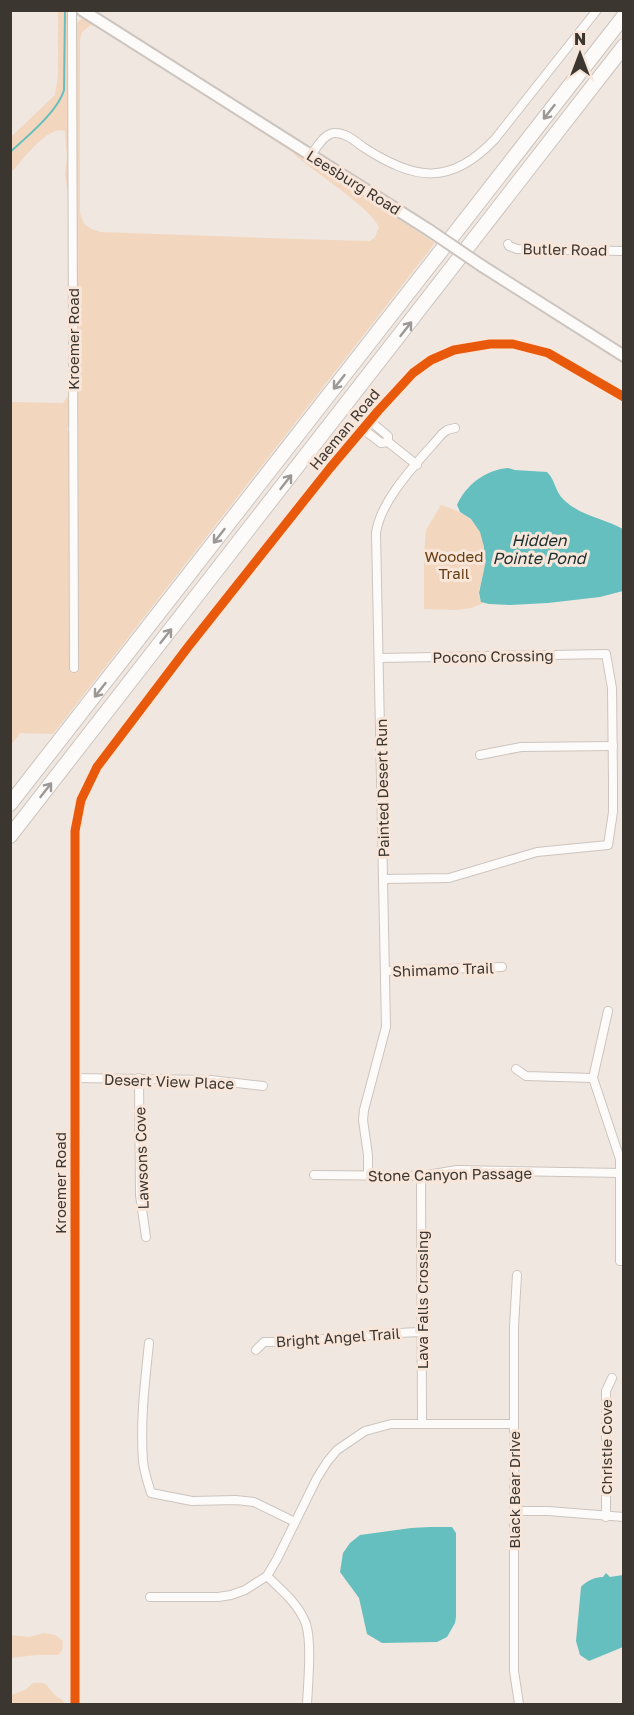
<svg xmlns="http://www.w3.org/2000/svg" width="634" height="1715" viewBox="0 0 634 1715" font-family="'Golos Text',sans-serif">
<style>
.green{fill:#f2d6be;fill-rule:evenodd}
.water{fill:#66bfbf}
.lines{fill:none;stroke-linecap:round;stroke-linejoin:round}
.stream{stroke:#66bfbf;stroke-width:2}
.minor-casing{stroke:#ccc4be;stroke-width:10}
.secondary-casing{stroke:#ccc4be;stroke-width:14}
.motorway-casing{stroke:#ccc4be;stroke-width:16}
.minor{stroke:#fdfbfa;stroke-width:8}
.secondary{stroke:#fdfbfa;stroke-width:10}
.motorway{stroke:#fdfbfa;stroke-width:14}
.secondary-bridge-casing{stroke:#ccc4be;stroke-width:14;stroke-linecap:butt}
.secondary-bridge{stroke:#fdfbfa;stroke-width:10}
.cycleway-casing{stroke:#f7e6d9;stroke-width:13}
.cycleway{stroke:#e8590c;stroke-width:9}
.oneway{stroke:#9c9896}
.labels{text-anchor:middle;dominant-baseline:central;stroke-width:6;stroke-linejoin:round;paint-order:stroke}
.street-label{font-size:15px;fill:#3c3631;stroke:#f7e6d9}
.park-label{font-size:15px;fill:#673c10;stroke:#f7e6d9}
.water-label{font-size:16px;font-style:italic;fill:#192e2f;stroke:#f7e6d9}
</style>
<rect width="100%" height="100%" fill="#f0e7e0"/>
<g class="green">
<path d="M 58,11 L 68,11 L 70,35 L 69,200 L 65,174 L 67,158 L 65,131 C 47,125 22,161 11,173 L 11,137 L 55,95 L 58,76 Z"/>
<path d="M 83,18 L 89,18 L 252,122 L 435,243 L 53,734 L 20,733 L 11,745 L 11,402 L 63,403 L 68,396 L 70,382 L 70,422 L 67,429 L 71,439 L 76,394 L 76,26 L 78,22 ZM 91,25 L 100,28 L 292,152 C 314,173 367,204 379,227 L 375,237 L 370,241 C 280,239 190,235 100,232 C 88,228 83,226 80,212 L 80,40 L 82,32 Z"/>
<path d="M 441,505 C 460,511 479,520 483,541 C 484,548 483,554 486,560 L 478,595 L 483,603 L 472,608 L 457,610 L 424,609 L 424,554 L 426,530 Z"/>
<polygon points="44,1633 55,1635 63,1641 62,1651 58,1655 36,1655 11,1658 11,1635 29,1637"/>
<path d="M 33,1683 C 49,1682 45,1685 54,1694 C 58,1699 62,1697 65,1704 L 11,1704 L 11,1695 L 25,1690 Z"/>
</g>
<g class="water">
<path d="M 508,468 L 515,470 L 547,472 C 555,479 555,492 564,500 C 579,515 605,519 623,529 L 623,591 L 600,597 L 548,603 L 510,605 L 489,604 L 481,602 L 479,593 L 486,560 L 483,557 L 484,547 L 480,532 L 471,519 L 460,512 L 457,505 C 466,485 485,470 508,468 Z"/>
<polygon points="430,1527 452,1527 456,1533 456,1617 455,1623 447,1637 437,1642 382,1643 367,1634 359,1598 340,1572 343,1553 350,1543 360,1535 411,1528"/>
<path d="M 606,1573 L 610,1577 L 623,1575 L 623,1647 L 589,1661 L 580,1655 L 576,1641 L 581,1587 C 586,1581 595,1577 603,1577 Z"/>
</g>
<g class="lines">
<path class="stream" d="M 10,152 C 27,137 58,111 64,90 L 65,12"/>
<g class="minor-casing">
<g id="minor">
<polyline points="72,10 74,668"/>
<path d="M 311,155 C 317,147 324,134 334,133 C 345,132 355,141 363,147 C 414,180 450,187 495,139 L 597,10"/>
<polyline points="508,244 509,246 517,249 624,251"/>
<polyline points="370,421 388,436 388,442 417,465"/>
<polyline points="363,429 381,443 388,442"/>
<polyline points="379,658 606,654 612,688 613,781 613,812 608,845 537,852 449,878 383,879"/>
<polyline points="480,755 521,747 613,746"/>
<polyline points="385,971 502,967"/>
<polyline points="608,1011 593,1078 620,1159 620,1261 624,1261"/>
<polyline points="516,1069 526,1076 593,1078"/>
<polyline points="75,1078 211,1080 263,1086"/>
<polyline points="139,1078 140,1195 146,1237"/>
<polyline points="314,1175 421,1176 457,1170 621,1173"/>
<path d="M 368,1176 L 368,1155 L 363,1120 L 364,1110 L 386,1027 L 376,533 C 381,498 419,461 442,434 L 447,430 L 455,428"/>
<polyline points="421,1176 422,1423"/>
<polyline points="517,1275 514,1326 514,1671 519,1704"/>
<path d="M 149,1343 C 145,1382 140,1421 143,1461 C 144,1472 148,1483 151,1493 L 192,1501 L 236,1500 L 254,1502 L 295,1522"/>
<path d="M 256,1350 L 264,1342 C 317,1342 369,1333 422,1332"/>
<polyline points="514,1511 548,1511 624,1517"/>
<polyline points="606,1517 606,1391 612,1378"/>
<path d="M 267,1576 C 281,1590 299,1604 306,1624 C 312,1643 308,1683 307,1704"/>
<polyline points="150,1597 218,1597 231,1595 245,1590 267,1576 277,1559 317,1478 327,1462 337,1450 365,1431 391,1424 514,1424"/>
<polyline points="75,1704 75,831 81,800 97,767 188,647 330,468 378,411 413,373 431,360 454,350 490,344 513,344 548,353 624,397"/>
</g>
</g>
<g class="secondary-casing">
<g id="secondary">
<polyline points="82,10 429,230"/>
<polyline points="482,266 624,356"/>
</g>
</g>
<g class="motorway-casing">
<g id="motorway">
<polyline points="10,804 624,16"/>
<polyline points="10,836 624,46"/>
</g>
</g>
<use href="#minor" class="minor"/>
<use href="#secondary" class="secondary"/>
<use href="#motorway" class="motorway"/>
<g class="secondary-bridge-casing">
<polyline id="secondary-bridge" points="429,230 482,266"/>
</g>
<use href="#secondary-bridge" class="secondary-bridge"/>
<g class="cycleway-casing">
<polyline id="cycleway" points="75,1704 75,831 81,800 97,767 188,647 330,468 378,411 413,373 431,360 454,350 490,344 513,344 548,353 624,397"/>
</g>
<use href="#cycleway" class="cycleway"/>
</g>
<defs><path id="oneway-shaft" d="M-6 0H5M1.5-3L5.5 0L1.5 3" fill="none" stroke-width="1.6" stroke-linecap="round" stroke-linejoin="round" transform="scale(1.5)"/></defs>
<g class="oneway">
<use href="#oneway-shaft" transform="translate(549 112) rotate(128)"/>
<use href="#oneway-shaft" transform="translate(406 329) rotate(-52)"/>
<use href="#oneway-shaft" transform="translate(339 382) rotate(128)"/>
<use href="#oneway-shaft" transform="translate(286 482) rotate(-52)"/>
<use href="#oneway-shaft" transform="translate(219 536) rotate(128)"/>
<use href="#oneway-shaft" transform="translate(166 636) rotate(-52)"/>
<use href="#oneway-shaft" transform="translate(100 690) rotate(128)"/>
<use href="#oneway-shaft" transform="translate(46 790) rotate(-52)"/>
</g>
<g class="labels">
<g class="street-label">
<text transform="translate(354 182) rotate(32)">Leesburg Road</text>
<text transform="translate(565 249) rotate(1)">Butler Road</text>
<text transform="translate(73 339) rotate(-90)">Kroemer Road</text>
<text transform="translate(344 429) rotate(-50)">Haeman Road</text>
<text transform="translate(493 656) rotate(-1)">Pocono Crossing</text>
<text transform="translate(382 788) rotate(-91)">Painted Desert Run</text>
<text transform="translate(443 969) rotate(-2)">Shimamo Trail</text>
<text transform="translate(169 1081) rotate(2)">Desert View Place</text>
<text transform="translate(141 1158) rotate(-92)">Lawsons Cove</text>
<text transform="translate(450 1174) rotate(-1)">Stone Canyon Passage</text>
<text transform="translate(60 1183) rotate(-90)">Kroemer Road</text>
<text transform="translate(422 1300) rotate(-90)">Lava Falls Crossing</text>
<text transform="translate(338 1337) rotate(-4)">Bright Angel Trail</text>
<text transform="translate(606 1447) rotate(-90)">Christie Cove</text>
<text transform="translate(514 1490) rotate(-90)">Black Bear Drive</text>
</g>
<g class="park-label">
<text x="454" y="556">Wooded<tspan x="454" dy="17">Trail</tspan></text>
</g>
<g class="water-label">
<text x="539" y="540">Hidden<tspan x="539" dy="18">Pointe Pond</tspan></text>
</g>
</g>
<rect width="634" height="1715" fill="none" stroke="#3c3631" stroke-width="24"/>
<g transform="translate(580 54)" stroke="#f7e6d9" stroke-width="4.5" paint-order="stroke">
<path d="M0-4.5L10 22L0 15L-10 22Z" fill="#3c3631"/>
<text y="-9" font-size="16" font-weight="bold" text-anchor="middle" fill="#3c3631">N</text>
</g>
</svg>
